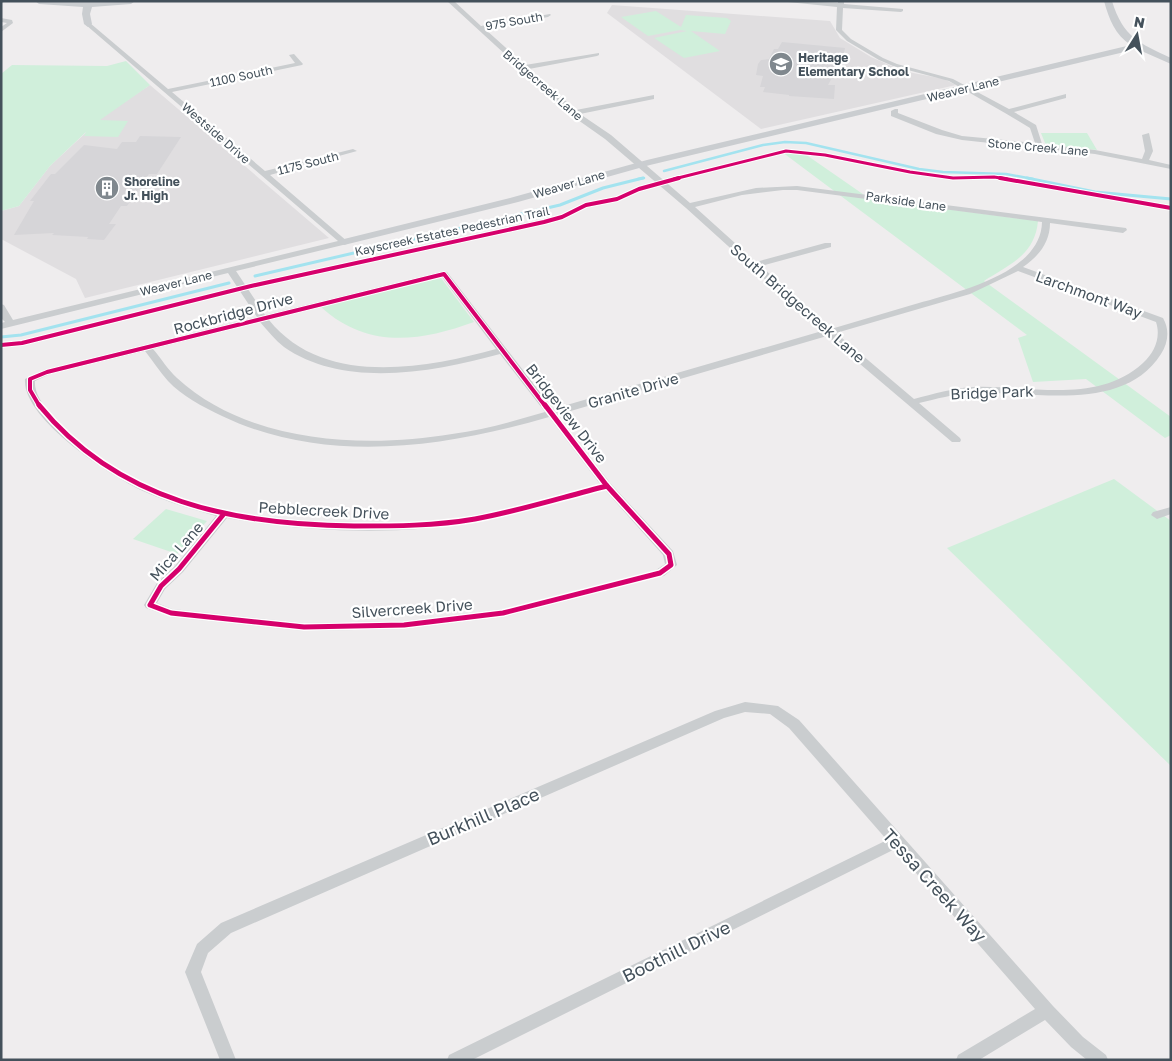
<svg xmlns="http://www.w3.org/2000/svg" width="1172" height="1061" viewBox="0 0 1172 1061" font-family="'Golos Text',sans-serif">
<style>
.education{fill:#e0dee0}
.green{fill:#d0efdb}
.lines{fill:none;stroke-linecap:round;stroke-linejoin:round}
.stream-far1{stroke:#a3e3ef;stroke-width:2.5}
.stream{stroke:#a3e3ef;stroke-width:3}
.building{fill:#d6d5d8}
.street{fill:#cacdcf;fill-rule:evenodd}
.secondary{fill:#cacdd0;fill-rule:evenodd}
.cycleway-far2-casing{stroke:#fff;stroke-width:5}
.cycleway-far1-casing{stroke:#fff;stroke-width:6}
.cycleway-casing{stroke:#fff;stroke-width:8}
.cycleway-far2{stroke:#d6006c;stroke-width:3}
.cycleway-far1{stroke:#d6006c;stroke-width:4}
.cycleway{stroke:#d6006c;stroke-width:5}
.labels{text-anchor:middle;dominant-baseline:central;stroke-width:4.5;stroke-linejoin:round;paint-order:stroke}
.far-street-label{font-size:12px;fill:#44515b;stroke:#fff}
.far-poi-label{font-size:12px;font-weight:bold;fill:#44515b;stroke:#fff;text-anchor:start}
.street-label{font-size:15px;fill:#44515b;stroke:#fff}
.near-street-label{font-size:18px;fill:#44515b;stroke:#fff}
</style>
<rect width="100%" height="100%" fill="#efedee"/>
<g class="education">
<polygon points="612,5 830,21 840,38 871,57 903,71 944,79 956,85 761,129 607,13"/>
<polygon points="150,85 329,238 85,298 76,279 1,239 1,211 19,206 50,166 105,115"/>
</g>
<g class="green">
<polygon points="656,11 681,27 686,15 727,18 731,21 725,34 691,31 720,51 684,58 654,38 687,31 680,30 648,36 621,17"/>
<polygon points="126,61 150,85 100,120 128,121 118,137 84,136 86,132 50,166 19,206 1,211 1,74 12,65 107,66"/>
<polygon points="1041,133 1087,133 1097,150 1048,145 1045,143"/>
<path d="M 782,152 L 805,154 L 870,199 L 1038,221 C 1035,255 1009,265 984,281 L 1171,417 L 1171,435 L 1165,438 L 1086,379 L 1033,382 L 1018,338 L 1027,335 Z"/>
<path d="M 441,278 L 474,322 C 419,342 367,349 321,307 Z"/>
<polygon points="1114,479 1171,521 1171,766 947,548"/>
<polygon points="166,509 207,521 177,554 133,539"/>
</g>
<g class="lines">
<g class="stream-far1">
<polyline points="664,171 763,145 785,142 806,143 919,169 943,172 1006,174 1033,179"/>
<polyline points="638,179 644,178"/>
</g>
<g class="stream">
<polyline points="1027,178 1095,192 1171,199"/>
<polyline points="255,276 560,205 603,188 643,178"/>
<polyline points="1,337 21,335 229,283"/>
</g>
</g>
<g class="building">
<polygon points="782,42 845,48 842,63 836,63 834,74 828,85 835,85 834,99 789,96 789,95 763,92 765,87 760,87 763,76 756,75 758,64 761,60 769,59 774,49 778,49"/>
<polygon points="140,136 181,137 157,174 149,174 127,206 121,206 109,224 116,224 104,240 87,239 88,237 52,235 54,233 14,235 34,201 30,201 51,174 55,174 84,145 117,149 122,142 136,142"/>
</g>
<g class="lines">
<g class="street">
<polygon points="1,1 5,1 1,4"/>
<path d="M 447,1 L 454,1 L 481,26 L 550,14 L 551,15 L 548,17 L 485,29 L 525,65 L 599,53 L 599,55 L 597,56 L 529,69 L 576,110 L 654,95 L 654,99 L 580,114 L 611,135 L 690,203 L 756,188 L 797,186 L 1126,228 L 1127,230 L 1123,233 L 1050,223 C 1050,242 1039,256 1023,267 L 1163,318 C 1170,330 1168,343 1161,354 C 1122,415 1030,390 971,393 C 954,394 936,399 919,403 L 960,438 L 961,440 L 960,442 L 952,442 L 827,336 L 557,415 L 611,484 L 673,551 L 677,565 L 664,576 L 503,617 L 404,629 L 304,631 L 171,617 L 146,608 L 144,605 L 157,583 L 175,566 L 216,516 C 191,509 167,502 143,491 C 111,476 22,419 25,379 L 44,370 L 257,317 L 228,273 L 1,329 L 1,323 L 5,322 L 1,318 L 1,304 L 4,305 L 13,320 L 338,241 L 86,25 L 86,23 L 90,23 L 168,89 L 295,63 L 289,55 L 294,54 L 303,64 L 302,65 L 172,92 L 265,171 L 353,149 L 357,151 L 270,175 L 348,242 L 347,244 L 236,271 L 265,315 L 444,271 L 447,272 L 553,409 L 822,331 L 686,208 L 605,139 L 571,115 L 522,70 L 520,69 L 519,67 ZM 783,190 L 797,190 L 1042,222 C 1041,275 952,293 912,305 C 885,313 858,321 831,329 L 761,266 L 831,247 L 831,243 L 825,243 L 756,262 L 695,207 L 742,195 ZM 1018,271 L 1156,322 C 1161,337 1155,352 1143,363 C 1097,405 1030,385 974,387 C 953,388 933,394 914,399 L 836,333 L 970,294 ZM 442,277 L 496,349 C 423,369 323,387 269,320 ZM 260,322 C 268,331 275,340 284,347 C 344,389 435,372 500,354 L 545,412 C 514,421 484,430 452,434 C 362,449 248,443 177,378 C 168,370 161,358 153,349 ZM 145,351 C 153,361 160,372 168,381 C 182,396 203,407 222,416 C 324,465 444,448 549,417 L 600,484 C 559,495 518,508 475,515 C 437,522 397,523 358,522 C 259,521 156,508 78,440 C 63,426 33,402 35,381 L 50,374 ZM 605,490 L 663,555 L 665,564 L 656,570 L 503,609 L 404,621 L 304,623 L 172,609 L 157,603 L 165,589 L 183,572 L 227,518 C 302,532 400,536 476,522 C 519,515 562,501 605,490 Z"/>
<polygon points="778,1 838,3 838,1 844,1 844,4 903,9 903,11 901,12 843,8 842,30 851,39 883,58 897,64 953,79 1009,109 1066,94 1066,98 1014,112 1036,125 1042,144 1095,150 1142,159 1145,151 1142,135 1149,133 1153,151 1149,160 1171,165 1171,169 1095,154 962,140 936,134 891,116 891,111 895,109 898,109 898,113 942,130 962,136 1035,143 1030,128 1005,113 949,81 893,66 879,60 847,41 836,30 837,7"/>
<polygon points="1,18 12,20 13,23 1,32 1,27 7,23 1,22"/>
<polygon points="1171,507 1171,514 1157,519 1151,515 1153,512"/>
<polygon points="745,702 778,706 799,720 1053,1006 1083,1037 1106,1055 1108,1060 1087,1060 1071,1047 1045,1020 979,1060 956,1060 958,1055 1035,1009 895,849 472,1060 447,1060 449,1055 887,840 789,728 770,714 745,712 724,718 231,933 208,953 201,972 236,1060 220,1060 185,972 197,944 221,923 715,711"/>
</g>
<g class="secondary">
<polygon points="35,1 135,1 131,4 92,7 90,14 92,24 88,27 84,24 82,14 83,7 39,4"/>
<path d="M 1104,1 L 1112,1 C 1123,37 1139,43 1171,58 L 1171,64 L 1137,49 L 650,165 L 518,202 L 344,245 L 338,242 L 340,240 L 510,198 L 647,160 L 1131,45 C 1115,35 1109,19 1104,1 Z"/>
</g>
<g class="cycleway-far2-casing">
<polyline id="cycleway-far2" points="674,179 786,151 825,155 910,172 953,178 994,177 1007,179"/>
</g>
<g class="cycleway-far1-casing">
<g id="cycleway-far1">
<polyline points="1000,178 1171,208"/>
<polyline points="1,345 22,343 251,286 544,222 562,217 586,205 617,199 639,189 679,178"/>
<polyline points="40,407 30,390 30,379 47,372 444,274 546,407"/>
</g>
</g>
<g class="cycleway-casing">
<g id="cycleway">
<path d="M 39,405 C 118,502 235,525 354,526 C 394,526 435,526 475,519 C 519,511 563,497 607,486"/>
<polyline points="545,405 607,486"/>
<polyline points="223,515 179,569 161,586 150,605 171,613 304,627 404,625 503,613 660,573 671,565 669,554 607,486"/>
</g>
</g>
<use href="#cycleway-far2" class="cycleway-far2"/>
<use href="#cycleway-far1" class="cycleway-far1"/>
<use href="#cycleway" class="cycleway"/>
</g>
<defs>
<g id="school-disc" transform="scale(1.25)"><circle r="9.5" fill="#80888e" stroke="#fff"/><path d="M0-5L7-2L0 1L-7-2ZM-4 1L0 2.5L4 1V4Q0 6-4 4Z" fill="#fff"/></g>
<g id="building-disc" transform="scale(1.25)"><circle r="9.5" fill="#80888e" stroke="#fff"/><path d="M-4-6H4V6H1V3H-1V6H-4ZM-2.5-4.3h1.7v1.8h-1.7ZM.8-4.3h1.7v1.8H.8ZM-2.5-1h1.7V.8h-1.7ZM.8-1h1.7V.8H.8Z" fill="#fff"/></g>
</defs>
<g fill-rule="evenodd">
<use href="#school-disc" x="781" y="64"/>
<use href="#building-disc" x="107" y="188"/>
</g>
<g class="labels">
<g class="far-street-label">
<text transform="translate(514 21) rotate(-10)">975 South</text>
<text transform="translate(241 76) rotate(-12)">1100 South</text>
<text transform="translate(543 85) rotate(41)">Bridgecreek Lane</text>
<text transform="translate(963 89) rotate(-14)">Weaver Lane</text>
<text transform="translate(216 133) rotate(41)">Westside Drive</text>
<text transform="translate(1038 147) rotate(5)">Stone Creek Lane</text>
<text transform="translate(308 163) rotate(-14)">1175 South</text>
<text transform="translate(569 184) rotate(-16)">Weaver Lane</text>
<text transform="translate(906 201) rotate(8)">Parkside Lane</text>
<text transform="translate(452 231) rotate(-12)">Kayscreek Estates Pedestrian Trail</text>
<text transform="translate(176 283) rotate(-14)">Weaver Lane</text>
</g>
<g class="far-poi-label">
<text x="798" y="57">Heritage<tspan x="798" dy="14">Elementary School</tspan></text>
<text x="124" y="181">Shoreline<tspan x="124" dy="14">Jr. High</tspan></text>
</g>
<g class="street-label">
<text transform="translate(1089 294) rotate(20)">Larchmont Way</text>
<text transform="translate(798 303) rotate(41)">South Bridgecreek Lane</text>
<text transform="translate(233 313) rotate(-15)">Rockbridge Drive</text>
<text transform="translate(633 390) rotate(-16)">Granite Drive</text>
<text transform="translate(992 392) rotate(-2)">Bridge Park</text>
<text transform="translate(567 413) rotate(52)">Bridgeview Drive</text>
<text transform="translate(324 510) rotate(3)">Pebblecreek Drive</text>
<text transform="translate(176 551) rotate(-49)">Mica Lane</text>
<text transform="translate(412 608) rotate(-4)">Silvercreek Drive</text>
</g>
<g class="near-street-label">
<text transform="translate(483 816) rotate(-23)">Burkhill Place</text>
<text transform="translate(935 885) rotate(48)">Tessa Creek Way</text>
<text transform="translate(676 951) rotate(-26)">Boothill Drive</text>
</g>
</g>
<rect width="1172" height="1061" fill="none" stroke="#44515b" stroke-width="5"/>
<g transform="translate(1137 35) rotate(11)" stroke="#ffffff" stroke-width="4" paint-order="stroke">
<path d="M0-4L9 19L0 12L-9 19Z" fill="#44515b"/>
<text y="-8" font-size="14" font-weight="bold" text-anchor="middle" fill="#44515b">N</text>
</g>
</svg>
